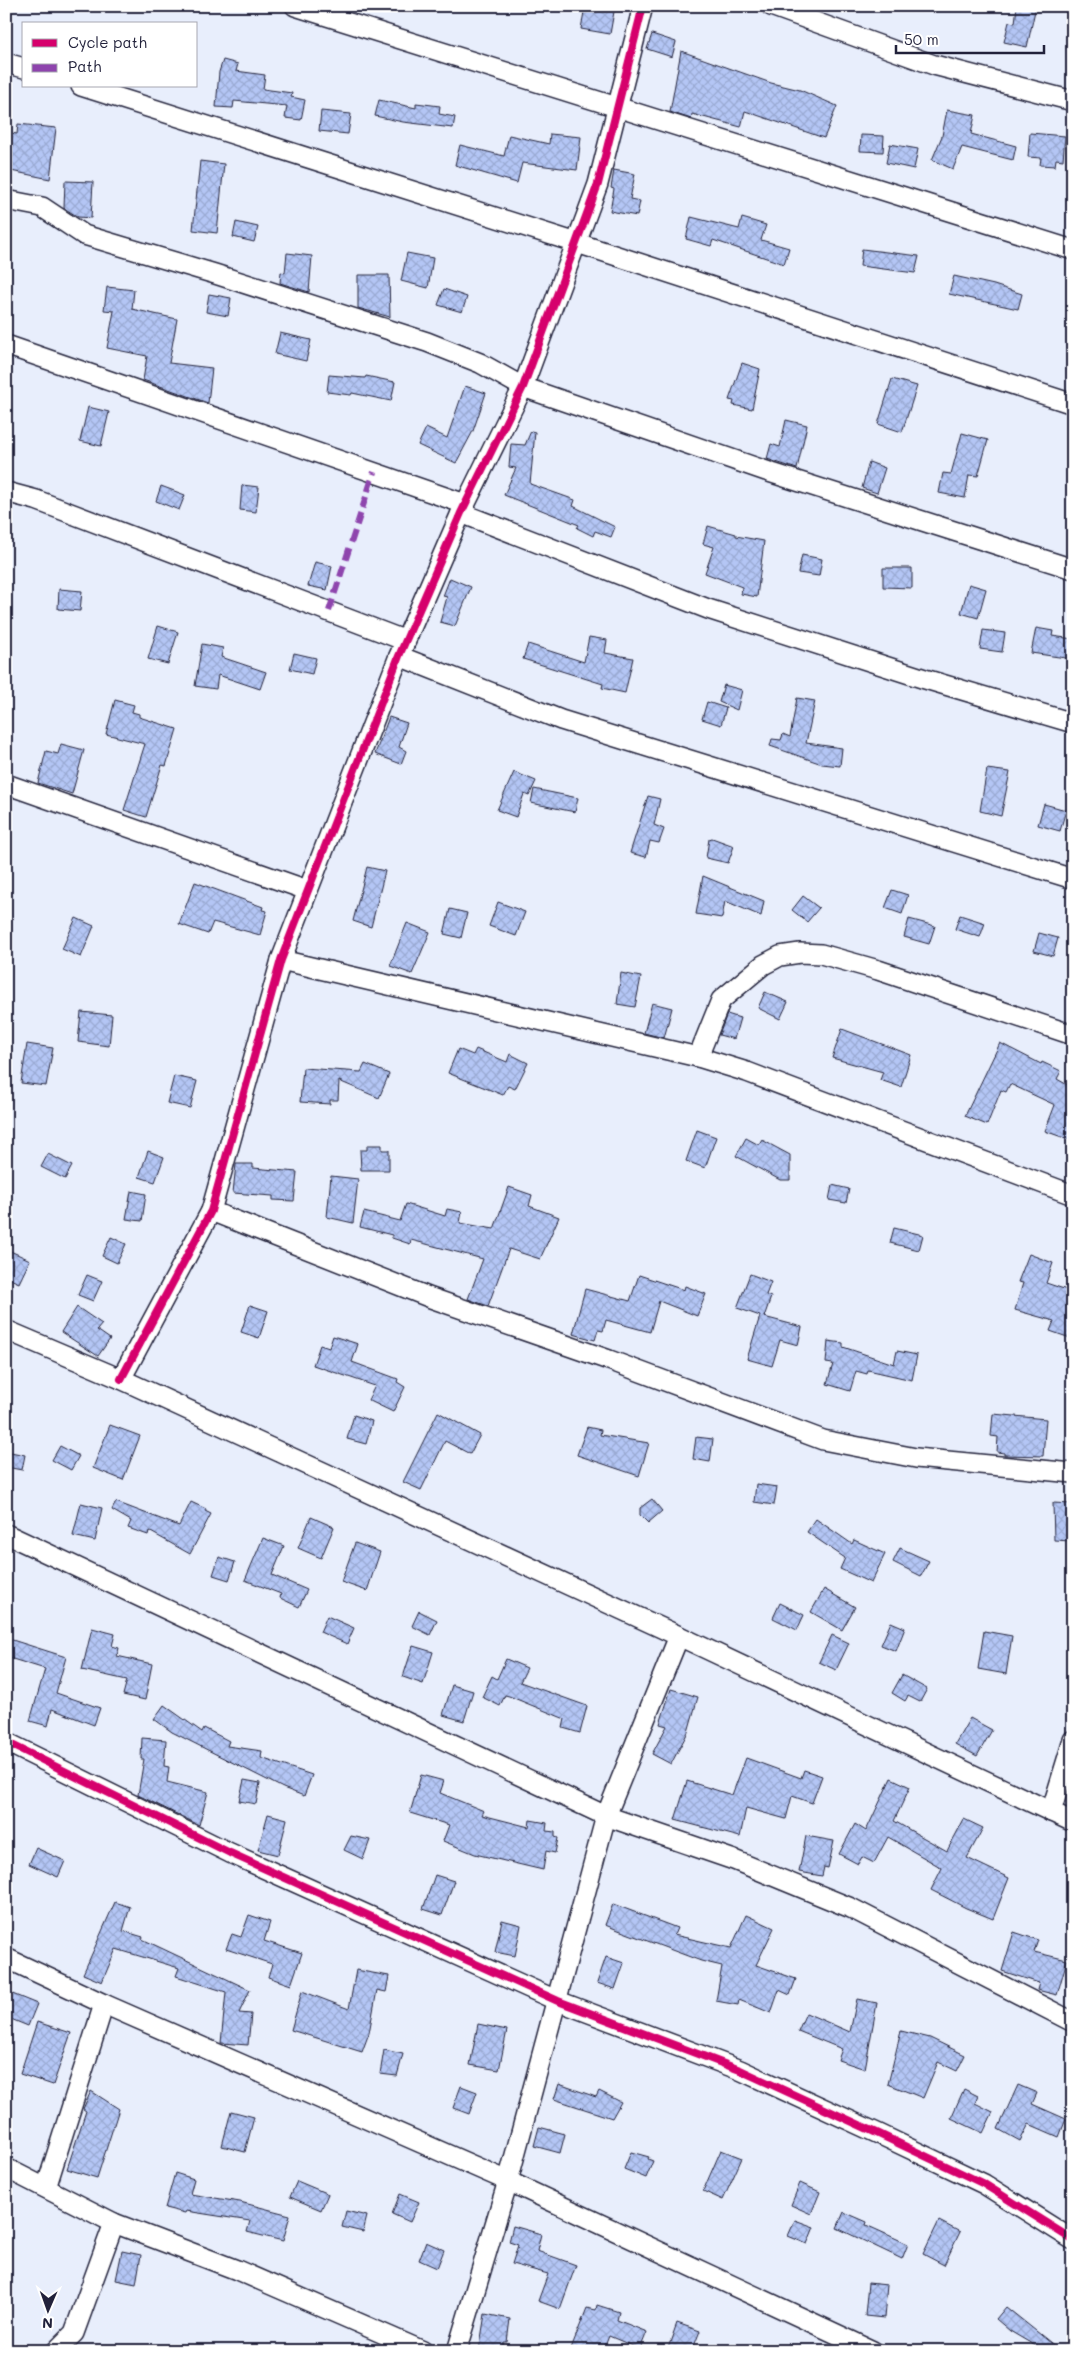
<svg xmlns="http://www.w3.org/2000/svg" width="1079" height="2357" viewBox="0 0 1079 2357" font-family="Mali,sans-serif">
<style>
.building{fill:url(#building-cross-hatch);stroke:#22223b}
.lines{fill:none;stroke-linecap:round;stroke-linejoin:round}
.street-casing{stroke:#22223b;stroke-width:22}
.street{stroke:#fff;stroke-width:19}
.quiet{stroke:#8e44ad;stroke-width:6;stroke-dasharray:12 6;stroke-linecap:butt}
.cycleway-casing{stroke:#fff;stroke-width:11}
.cycleway{stroke:#d6006c;stroke-width:8}
</style>
<defs>
<pattern id="building-cross-hatch" width="8" height="8" patternUnits="userSpaceOnUse" patternTransform="scale(1.25)"><rect width="8" height="8" fill="#b4c6f5"/><path d="M0 0l8 8M0 8l8-8" fill="none" stroke="#9aaad3"/></pattern>
</defs>
<rect width="100%" height="100%" fill="#e8eefc"/>
<filter id="ink" filterUnits="userSpaceOnUse"><feTurbulence type="fractalNoise" baseFrequency=".02" numOctaves="2"/><feDisplacementMap in="SourceGraphic" scale="10" xChannelSelector="R" yChannelSelector="G"/><feConvolveMatrix kernelMatrix="1 2 1 2 8 2 1 2 1" color-interpolation-filters="sRGB"/></filter>
<g filter="url(#ink)">
<g class="building">
<polygon points="585,6 615,6 610,34 581,29"/>
<polygon points="1017,6 1036,6 1027,47 1004,42 1009,22 1015,23"/>
<polygon points="652,34 676,42 672,57 647,49"/>
<polygon points="681,51 771,83 800,90 837,106 824,138 745,111 741,127 692,114 691,119 670,112"/>
<polygon points="223,60 238,64 236,71 265,75 263,89 292,93 291,97 305,100 301,120 285,118 287,106 234,101 233,108 216,107 219,72"/>
<polygon points="379,100 416,108 416,103 440,106 439,114 455,117 453,128 403,122 375,116"/>
<polygon points="947,110 975,115 971,134 1016,146 1013,160 962,147 953,169 932,160 942,136"/>
<polygon points="321,111 351,114 348,134 319,131"/>
<polygon points="18,124 56,128 50,179 6,170 6,132 17,134"/>
<polygon points="1030,133 1065,136 1063,160 1056,159 1055,166 1040,165 1041,158 1028,157"/>
<polygon points="550,134 581,137 577,170 522,163 517,183 455,165 460,145 504,156 509,135 549,144"/>
<polygon points="861,135 884,136 883,152 860,151"/>
<polygon points="890,144 918,149 914,169 886,163"/>
<polygon points="200,161 224,164 217,233 193,230"/>
<polygon points="614,170 635,174 630,199 640,201 637,216 610,211 614,189 611,188"/>
<polygon points="65,181 93,182 91,218 78,217 64,208"/>
<polygon points="691,217 739,229 742,218 766,225 761,240 789,248 784,264 713,240 711,246 686,239"/>
<polygon points="236,222 258,227 254,242 233,237"/>
<polygon points="862,249 919,256 915,273 860,266"/>
<polygon points="287,253 312,256 309,292 280,283 281,272 285,273"/>
<polygon points="407,253 433,258 428,288 401,281"/>
<polygon points="358,275 389,275 390,317 358,308"/>
<polygon points="954,276 994,285 1022,294 1018,309 949,294"/>
<polygon points="107,287 134,290 132,309 177,319 169,363 212,368 208,403 143,380 147,356 107,348 114,311 104,310"/>
<polygon points="444,289 467,297 462,312 438,305"/>
<polygon points="209,294 231,298 228,316 206,312"/>
<polygon points="280,333 311,340 306,361 275,354"/>
<polygon points="742,363 760,369 752,409 733,405 734,401 729,400"/>
<polygon points="329,375 365,378 366,376 395,382 391,401 352,393 351,395 327,392"/>
<polygon points="892,379 917,386 902,432 878,424"/>
<polygon points="465,386 486,393 473,431 456,463 418,445 426,428 447,438"/>
<polygon points="88,407 109,412 101,446 80,441"/>
<polygon points="786,420 807,425 797,469 767,459 771,444 780,447"/>
<polygon points="531,431 535,432 530,484 575,500 573,506 615,527 611,537 595,531 593,536 577,528 579,525 504,495 516,468 509,467 511,444 525,445"/>
<polygon points="962,433 988,440 978,476 969,475 965,498 939,493 943,473 951,474"/>
<polygon points="869,462 885,468 877,493 862,488"/>
<polygon points="242,485 259,487 256,512 240,510"/>
<polygon points="161,486 185,495 179,510 156,501"/>
<polygon points="708,526 736,534 736,536 764,541 757,597 741,594 742,587 705,573 714,547 703,544"/>
<polygon points="802,555 822,559 819,576 798,573"/>
<polygon points="315,562 332,566 327,590 308,586"/>
<polygon points="883,568 912,568 912,588 883,587"/>
<polygon points="450,578 471,587 455,626 440,622 447,597 443,596"/>
<polygon points="969,584 986,589 978,618 961,613"/>
<polygon points="59,589 82,591 80,611 58,609"/>
<polygon points="158,626 178,632 168,664 148,659"/>
<polygon points="1036,628 1053,631 1052,636 1073,639 1073,659 1031,653"/>
<polygon points="983,630 1005,633 1002,652 980,649"/>
<polygon points="589,637 607,640 605,653 633,658 625,693 602,688 603,684 523,659 528,644 584,662"/>
<polygon points="202,644 223,648 221,657 266,672 260,689 218,675 216,689 195,686"/>
<polygon points="294,653 316,658 312,674 290,669"/>
<polygon points="724,685 742,690 737,710 719,702"/>
<polygon points="797,698 815,701 806,743 842,748 840,766 822,764 770,746 772,739 781,740 783,734 790,737"/>
<polygon points="115,700 134,705 132,712 139,714 139,717 177,729 166,766 162,765 146,817 124,810 145,744 106,734"/>
<polygon points="707,702 726,708 721,725 702,719"/>
<polygon points="389,717 407,723 399,747 406,751 401,764 375,754"/>
<polygon points="61,744 84,750 72,794 38,783 46,751 58,754"/>
<polygon points="987,769 1010,772 1001,816 980,811"/>
<polygon points="514,772 536,781 529,796 524,794 516,817 497,810"/>
<polygon points="534,789 578,798 575,812 531,803"/>
<polygon points="648,796 660,799 654,825 664,829 659,843 650,841 646,857 630,853"/>
<polygon points="1044,804 1066,810 1060,831 1038,825"/>
<polygon points="712,838 734,846 728,863 706,858 709,839"/>
<polygon points="367,867 385,871 371,927 353,921"/>
<polygon points="703,876 764,901 761,916 725,901 722,918 696,914"/>
<polygon points="195,882 263,907 262,910 267,911 260,935 213,922 208,934 179,924"/>
<polygon points="892,890 908,895 902,914 885,908"/>
<polygon points="803,896 819,908 807,922 792,910"/>
<polygon points="498,902 525,912 516,936 489,926"/>
<polygon points="450,909 467,913 461,938 444,934"/>
<polygon points="960,915 985,923 980,937 955,929"/>
<polygon points="76,918 94,926 81,957 62,949"/>
<polygon points="909,919 935,926 929,944 904,937"/>
<polygon points="407,923 430,932 412,974 390,966"/>
<polygon points="1039,933 1058,938 1053,956 1034,951"/>
<polygon points="621,973 641,977 635,1007 617,1004"/>
<polygon points="765,992 788,1002 780,1019 758,1008"/>
<polygon points="652,1003 672,1008 664,1038 644,1033"/>
<polygon points="81,1012 112,1015 109,1046 78,1042"/>
<polygon points="727,1014 740,1018 734,1039 719,1035"/>
<polygon points="842,1029 911,1055 901,1087 880,1080 883,1072 832,1058"/>
<polygon points="1000,1043 1041,1064 1042,1062 1061,1071 1057,1079 1073,1088 1073,1141 1045,1131 1055,1105 1010,1084 1006,1092 1001,1090 987,1125 965,1116"/>
<polygon points="27,1044 53,1048 46,1086 21,1083"/>
<polygon points="458,1049 473,1055 476,1049 507,1062 510,1054 528,1063 515,1089 508,1086 503,1095 448,1073"/>
<polygon points="365,1064 389,1074 379,1098 339,1081 338,1100 330,1100 330,1104 300,1102 303,1068 361,1072"/>
<polygon points="174,1076 197,1081 190,1108 167,1103"/>
<polygon points="697,1130 716,1137 705,1168 686,1161"/>
<polygon points="746,1138 759,1145 762,1140 790,1155 790,1180 780,1180 736,1156"/>
<polygon points="367,1145 382,1145 382,1150 389,1150 389,1170 361,1170 360,1150 367,1150"/>
<polygon points="148,1151 164,1157 155,1182 139,1177"/>
<polygon points="48,1154 72,1166 65,1179 41,1167"/>
<polygon points="236,1164 253,1164 253,1168 297,1172 294,1201 273,1200 273,1196 233,1193"/>
<polygon points="331,1176 358,1179 353,1223 327,1217"/>
<polygon points="832,1185 849,1189 846,1203 829,1200"/>
<polygon points="509,1187 532,1195 529,1206 559,1217 540,1259 509,1249 488,1306 468,1299 483,1259 411,1240 410,1244 392,1238 392,1235 360,1227 364,1212 400,1221 406,1204 445,1216 447,1209 462,1212 460,1223 494,1229"/>
<polygon points="131,1191 146,1194 142,1221 126,1219"/>
<polygon points="894,1228 923,1235 919,1250 890,1243"/>
<polygon points="111,1237 126,1244 117,1263 102,1256"/>
<polygon points="6,1249 30,1260 19,1283 6,1277"/>
<polygon points="1029,1254 1053,1263 1046,1283 1073,1292 1073,1339 1050,1331 1054,1321 1015,1310 1023,1283 1018,1282"/>
<polygon points="750,1274 771,1282 766,1295 771,1297 764,1317 802,1327 798,1345 780,1340 772,1366 747,1359 760,1316 737,1308"/>
<polygon points="87,1275 102,1281 93,1301 78,1295"/>
<polygon points="639,1275 684,1290 685,1286 706,1294 697,1316 659,1301 650,1332 606,1320 603,1331 598,1330 595,1340 573,1334 585,1289 630,1301"/>
<polygon points="250,1305 268,1311 259,1338 241,1332"/>
<polygon points="77,1307 102,1324 97,1330 110,1339 98,1356 61,1332"/>
<polygon points="333,1336 358,1344 352,1362 398,1379 397,1382 405,1387 393,1412 368,1400 375,1386 313,1365 320,1345 329,1348"/>
<polygon points="828,1341 843,1343 843,1347 894,1364 897,1351 917,1355 912,1380 868,1370 867,1374 856,1371 850,1391 827,1384 833,1364 826,1363"/>
<polygon points="438,1412 480,1435 470,1454 445,1441 421,1490 403,1482"/>
<polygon points="993,1414 1046,1419 1043,1456 1004,1455 1004,1453 997,1452 998,1437 991,1436"/>
<polygon points="354,1415 372,1421 366,1444 347,1439"/>
<polygon points="110,1425 140,1436 123,1480 93,1468"/>
<polygon points="587,1427 601,1430 600,1435 649,1443 639,1476 577,1455"/>
<polygon points="696,1437 713,1439 710,1462 693,1459"/>
<polygon points="60,1446 79,1456 71,1470 52,1460"/>
<polygon points="6,1451 25,1455 22,1470 6,1467"/>
<polygon points="756,1484 777,1487 774,1505 754,1502"/>
<polygon points="652,1499 662,1511 648,1523 640,1515 640,1508"/>
<polygon points="116,1502 179,1526 191,1502 206,1509 205,1511 211,1514 190,1554 149,1531 148,1535 128,1528 131,1521 112,1510"/>
<polygon points="81,1503 102,1508 95,1541 73,1536"/>
<polygon points="1053,1503 1072,1504 1071,1541 1054,1540"/>
<polygon points="311,1517 334,1527 321,1558 298,1548"/>
<polygon points="816,1519 852,1544 854,1540 885,1554 871,1583 840,1569 845,1558 807,1532"/>
<polygon points="263,1538 284,1546 272,1575 307,1590 299,1607 280,1598 281,1594 245,1580"/>
<polygon points="355,1543 380,1552 367,1591 341,1582"/>
<polygon points="900,1548 929,1561 921,1576 893,1562"/>
<polygon points="219,1557 235,1562 229,1580 213,1575"/>
<polygon points="824,1589 855,1607 842,1630 811,1612"/>
<polygon points="780,1603 804,1615 797,1630 773,1618"/>
<polygon points="419,1611 437,1620 430,1635 412,1626"/>
<polygon points="327,1616 354,1628 347,1644 320,1632"/>
<polygon points="891,1622 905,1628 896,1651 881,1645"/>
<polygon points="92,1628 115,1634 112,1646 119,1648 117,1656 152,1664 145,1700 123,1695 127,1680 82,1670"/>
<polygon points="984,1631 1012,1636 1006,1674 978,1669"/>
<polygon points="832,1635 849,1643 836,1670 819,1662"/>
<polygon points="6,1638 66,1657 56,1693 100,1708 94,1725 52,1709 48,1726 30,1721 45,1669 6,1657"/>
<polygon points="413,1646 433,1652 423,1684 403,1677"/>
<polygon points="506,1659 527,1668 520,1682 587,1706 580,1733 563,1728 565,1719 509,1696 505,1695 500,1706 482,1697 492,1676 497,1679"/>
<polygon points="902,1675 927,1689 920,1702 908,1696 905,1701 892,1693"/>
<polygon points="452,1685 473,1691 464,1721 443,1715"/>
<polygon points="671,1689 698,1697 688,1732 671,1764 652,1754 667,1726 660,1724"/>
<polygon points="164,1705 202,1732 204,1728 229,1741 227,1746 262,1751 261,1758 312,1775 304,1796 283,1788 172,1732 154,1719"/>
<polygon points="970,1718 992,1730 977,1756 955,1744"/>
<polygon points="142,1738 166,1740 164,1766 169,1767 167,1782 208,1792 199,1825 138,1795 144,1759 141,1759"/>
<polygon points="746,1758 801,1778 804,1770 822,1776 812,1803 792,1796 786,1819 746,1808 740,1837 675,1820 687,1781 732,1795"/>
<polygon points="421,1775 444,1781 440,1793 484,1811 482,1815 529,1827 530,1820 547,1823 546,1831 555,1832 555,1837 558,1838 555,1853 546,1851 543,1870 475,1854 443,1841 449,1825 410,1813"/>
<polygon points="891,1778 910,1787 894,1821 947,1851 964,1819 983,1828 967,1858 1009,1878 993,1919 966,1908 931,1890 942,1868 888,1837 874,1863 862,1857 858,1864 839,1854 855,1824 866,1831"/>
<polygon points="244,1780 260,1783 256,1804 239,1801"/>
<polygon points="268,1814 287,1819 278,1855 258,1850"/>
<polygon points="351,1836 370,1840 363,1859 344,1850"/>
<polygon points="806,1836 834,1841 828,1868 824,1867 822,1876 799,1872"/>
<polygon points="36,1848 65,1861 58,1877 29,1864"/>
<polygon points="435,1875 454,1881 442,1915 423,1909"/>
<polygon points="115,1902 130,1907 123,1931 143,1937 142,1939 250,1990 239,2013 251,2014 248,2045 221,2043 226,1992 176,1976 179,1968 116,1949 102,1982 83,1974"/>
<polygon points="613,1904 677,1928 674,1935 731,1948 746,1915 774,1928 756,1965 796,1979 790,1995 779,1990 771,2013 739,2000 738,2005 716,2001 722,1966 701,1961 605,1925"/>
<polygon points="249,1915 270,1922 264,1941 302,1953 291,1985 268,1977 272,1964 226,1949 232,1934 241,1937"/>
<polygon points="502,1920 521,1925 515,1956 495,1952"/>
<polygon points="1014,1932 1038,1940 1034,1952 1067,1960 1057,1995 1037,1990 1039,1983 1002,1971"/>
<polygon points="606,1957 624,1963 615,1989 597,1983"/>
<polygon points="356,1970 389,1976 386,1992 377,1990 369,2033 362,2052 291,2030 302,1991 349,2009"/>
<polygon points="10,1993 37,2004 28,2026 6,2017 6,2004"/>
<polygon points="857,1999 877,2003 865,2069 838,2060 842,2049 798,2031 806,2013 850,2032"/>
<polygon points="37,2022 71,2033 53,2085 20,2074"/>
<polygon points="478,2024 507,2030 499,2070 470,2065"/>
<polygon points="901,2031 930,2038 965,2055 957,2071 938,2062 923,2098 888,2084"/>
<polygon points="384,2050 403,2054 397,2076 380,2074"/>
<polygon points="559,2084 596,2097 599,2091 621,2102 612,2118 554,2099"/>
<polygon points="1018,2085 1037,2093 1032,2104 1066,2119 1059,2137 1029,2124 1020,2141 998,2129"/>
<polygon points="461,2086 477,2092 469,2114 453,2108"/>
<polygon points="964,2089 978,2096 975,2103 993,2112 983,2133 951,2118"/>
<polygon points="91,2091 119,2109 97,2178 67,2169 86,2111 83,2109"/>
<polygon points="231,2111 254,2117 245,2152 222,2146"/>
<polygon points="539,2127 565,2134 560,2153 534,2146"/>
<polygon points="721,2150 742,2158 723,2200 703,2191"/>
<polygon points="631,2152 649,2157 648,2159 653,2161 646,2178 624,2169"/>
<polygon points="175,2173 194,2179 190,2194 240,2202 290,2215 283,2241 247,2232 250,2221 186,2211 185,2213 165,2208"/>
<polygon points="297,2181 328,2194 321,2210 290,2197"/>
<polygon points="800,2183 820,2192 811,2214 791,2205"/>
<polygon points="400,2194 419,2202 410,2222 392,2214"/>
<polygon points="346,2211 367,2216 363,2232 342,2227"/>
<polygon points="844,2212 867,2222 866,2225 908,2244 902,2259 837,2228"/>
<polygon points="795,2220 814,2227 807,2244 788,2236"/>
<polygon points="939,2221 960,2232 944,2265 923,2254"/>
<polygon points="513,2226 541,2234 537,2251 576,2265 560,2309 538,2301 548,2274 512,2264 518,2245 509,2242"/>
<polygon points="426,2242 444,2250 437,2268 419,2260"/>
<polygon points="122,2251 141,2255 136,2284 116,2280"/>
<polygon points="868,2283 887,2285 884,2318 865,2316"/>
<polygon points="597,2305 619,2312 617,2320 647,2332 640,2349 609,2336 603,2351 570,2351 587,2308 596,2310"/>
<polygon points="1006,2307 1056,2347 1053,2351 1044,2351 1010,2331 996,2319"/>
<polygon points="485,2314 510,2319 507,2342 504,2342 502,2351 479,2351"/>
<polygon points="677,2323 700,2331 692,2351 667,2351"/>
</g>
<g class="lines">
<g class="street-casing">
<g id="street">
<polyline points="295,6 1073,250"/>
<polyline points="771,6 934,65 1073,101"/>
<polyline points="6,63 24,68"/>
<polyline points="81,86 577,243 1073,404"/>
<polyline points="6,200 42,207 84,235 215,274 427,342 480,363 523,387 772,473 1073,569"/>
<polyline points="6,345 465,504"/>
<polyline points="6,492 36,500 406,641"/>
<polyline points="461,513 708,609 925,679 1073,723"/>
<polyline points="399,656 561,720 1073,879"/>
<polyline points="6,784 307,890"/>
<polyline points="281,960 698,1057 747,1072 1073,1195"/>
<polyline points="698,1057 721,1000 763,965 780,956 800,953 821,954 878,970 1073,1035"/>
<polyline points="211,1211 431,1298 609,1360 823,1440 916,1458 1073,1473"/>
<polyline points="6,1330 121,1379 679,1636 1073,1822"/>
<polyline points="121,1379 211,1211 281,960 399,656 461,513 523,387 598,184 643,6"/>
<polyline points="6,1534 606,1816 734,1860 851,1908 1073,2022"/>
<polyline points="6,1742 230,1853 558,2001 740,2070 879,2134 984,2184 1073,2240"/>
<polyline points="1051,1812 1073,1740"/>
<polyline points="6,1958 104,2004 508,2181 873,2351"/>
<polyline points="6,2168 114,2223 237,2270 423,2351"/>
<polyline points="46,2188 104,2004"/>
<polyline points="56,2351 74,2333 114,2223"/>
<polyline points="457,2351 508,2181 606,1816 679,1636"/>
</g>
</g>
<use href="#street" class="street"/>
<polyline class="quiet" points="329,611 374,472"/>
<g class="cycleway-casing">
<g id="cycleway">
<polyline points="121,1379 211,1211 281,960 399,656 461,513 523,387 598,184 643,6"/>
<polyline points="6,1742 230,1853 558,2001 740,2070 879,2134 984,2184 1073,2240"/>
</g>
</g>
<use href="#cycleway" class="cycleway"/>
</g>
</g>
<rect width="1079" height="2357" fill="none" stroke="#fff" stroke-width="25"/>
<rect x="12" y="12" width="1054" height="2332" fill="none" stroke="#22223b" stroke-width="2" filter="url(#ink)"/>
<rect x="22" y="22" width="175" height="65" fill="#ffffff" stroke="#a7a7b1"/>
<rect x="32" y="39" width="25" height="8" fill="#d6006c" stroke="#a7a7b1"/>
<text x="68" y="48" font-size="15" fill="#22223b">Cycle path</text>
<rect x="32" y="64" width="25" height="8" fill="#8e44ad" stroke="#a7a7b1"/>
<text x="68" y="72" font-size="15" fill="#22223b">Path</text>
<g transform="translate(48 2310) rotate(182)" stroke="#ffffff" stroke-width="4" paint-order="stroke">
<path d="M0-4L9 19L0 12L-9 19Z" fill="#22223b"/>
<text y="-8" font-size="14" font-weight="bold" text-anchor="middle" fill="#22223b">N</text>
</g>
<path d="M896 45v8h148v-8" fill="none" stroke="#22223b" stroke-width="2.5"/>
<text x="904" y="45" font-size="15" fill="#22223b" stroke="#ffffff" stroke-width="4" paint-order="stroke">50 m</text>
</svg>
